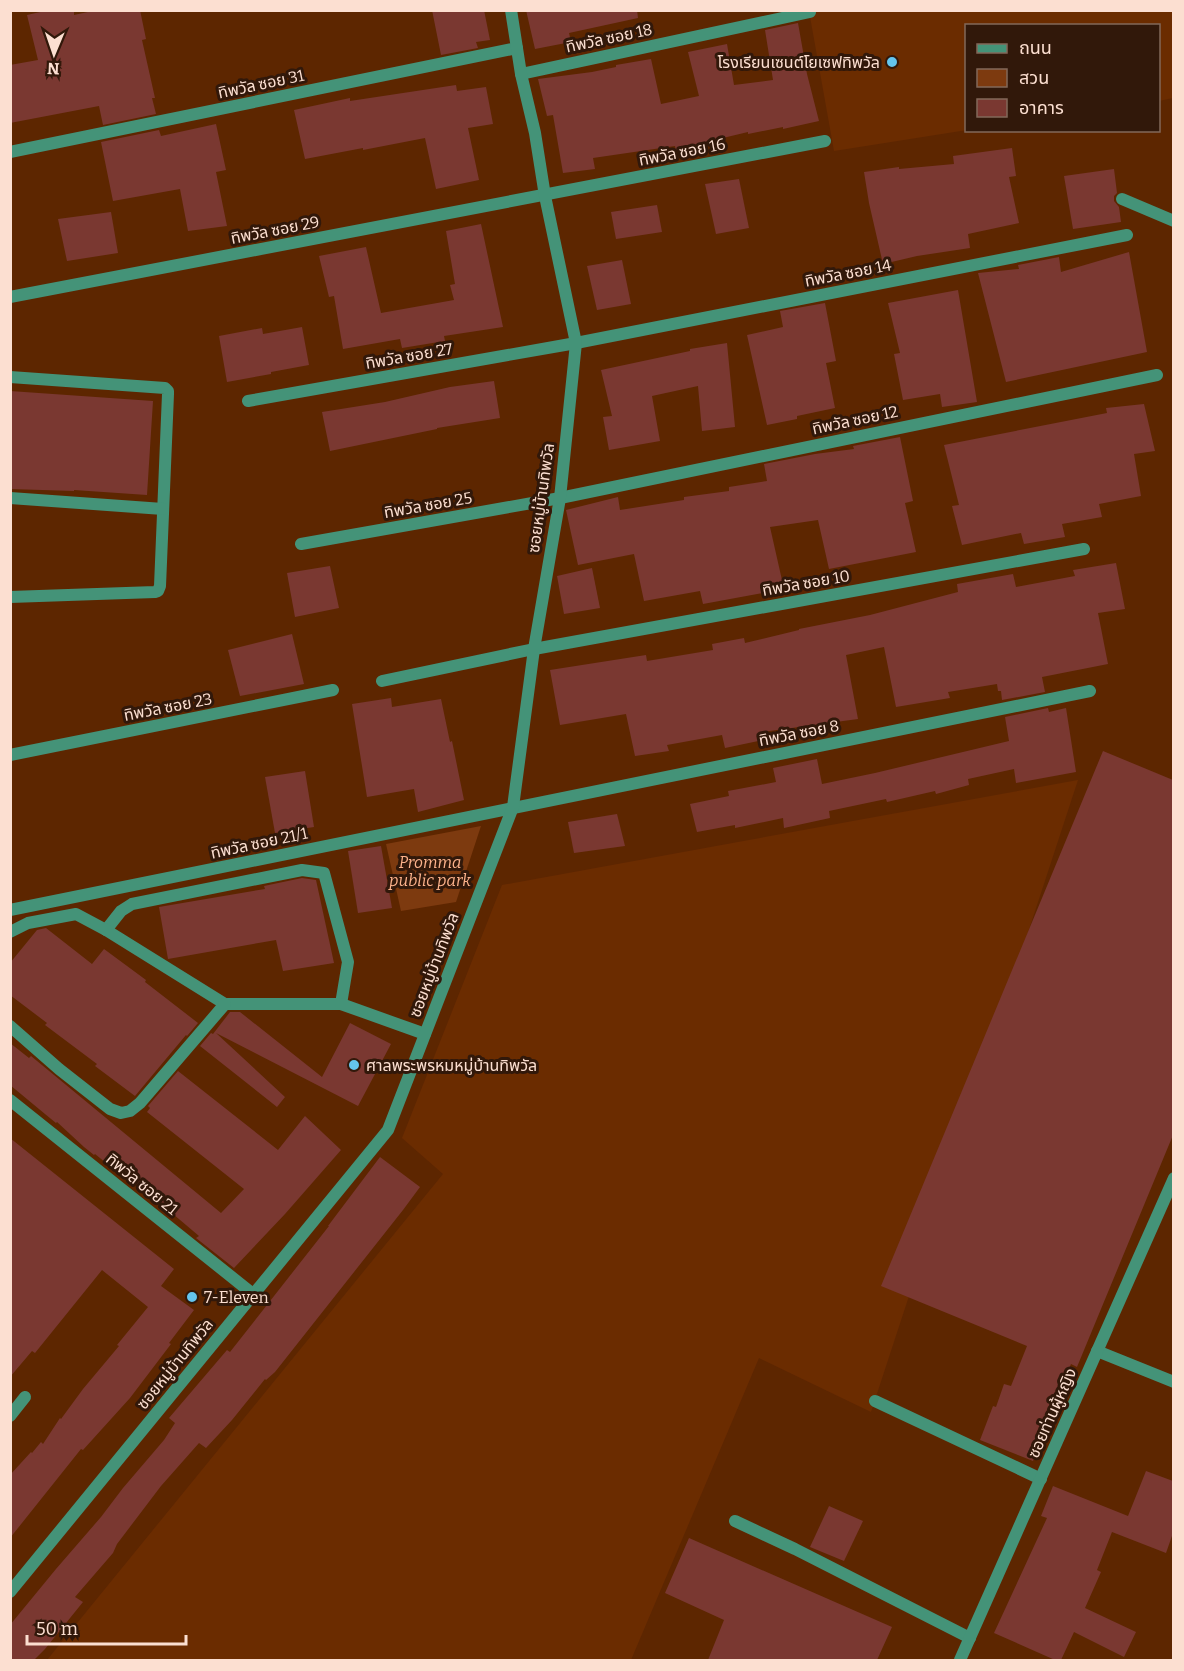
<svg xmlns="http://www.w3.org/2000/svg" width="1184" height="1671" viewBox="0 0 1184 1671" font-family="Bitter,'Noto Sans Thai',serif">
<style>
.built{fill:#6b2c00}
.green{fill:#7d3a0f}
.building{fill:#7a3831}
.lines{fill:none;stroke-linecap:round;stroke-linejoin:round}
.lane{stroke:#449378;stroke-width:12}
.street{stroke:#449378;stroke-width:12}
.poi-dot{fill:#64c5ee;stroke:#31180a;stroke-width:2}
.labels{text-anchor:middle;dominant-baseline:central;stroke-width:6;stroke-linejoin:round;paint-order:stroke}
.street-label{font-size:16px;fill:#fcdfd1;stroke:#31180a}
.poi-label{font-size:16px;fill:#fcdfd1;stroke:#31180a;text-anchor:start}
.park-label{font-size:16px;font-style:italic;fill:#fcb28b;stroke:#31180a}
</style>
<rect width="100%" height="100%" fill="#5d2600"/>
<g class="built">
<polygon points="809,11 1173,11 1173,98 1159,101 1158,26 966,26 967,130 834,151"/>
<polygon points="1078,780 871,1412 759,1358 631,1660 47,1660 443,1174 402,1138 502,885"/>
</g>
<polygon class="green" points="481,826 456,902 401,911 386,844"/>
<g class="building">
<polygon points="49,10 74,10 74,15 97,10 140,10 146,39 142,40 155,98 152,98 156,114 103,125 99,106 10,123 10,65 38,60 27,15"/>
<polygon points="432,10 484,10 490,40 476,42 478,48 441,55"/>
<polygon points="526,10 637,10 638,18 569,33 571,42 535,49"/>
<polygon points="798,23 807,74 819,121 783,129 783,127 748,134 748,132 706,142 707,147 676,152 675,146 593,158 595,169 563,173 553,115 547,116 538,79 592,72 616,67 616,65 651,59 661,104 699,96 688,52 727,44 734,85 773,80 765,30"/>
<polygon points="456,85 457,91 486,87 493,124 468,128 479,180 436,189 425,138 363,150 363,148 305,159 294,110 350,98 350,101"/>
<polygon points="216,124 226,170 216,172 227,226 188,231 180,189 113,201 101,142 159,130 161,136"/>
<polygon points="1012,148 1016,176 1009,177 1019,223 968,234 970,248 917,256 883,264 869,203 864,172 899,167 899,169 954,164 953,156"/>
<polygon points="1114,169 1117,193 1114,196 1114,201 1119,207 1121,222 1073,229 1064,176"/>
<polygon points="739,179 749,228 716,234 705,184"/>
<polygon points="657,205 662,232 616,239 611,212"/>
<polygon points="111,212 118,253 67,261 58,219"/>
<polygon points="481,224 503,327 444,336 445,341 402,348 400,339 343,349 334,296 329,297 319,256 366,247 381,313 454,300 450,285 455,284 446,231"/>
<polygon points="1129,252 1147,352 1006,382 978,273 1019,269 1018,265 1059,257 1061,272"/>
<polygon points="622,260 631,304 597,310 587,266"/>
<polygon points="958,290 977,402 942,407 940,394 903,400 894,354 900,353 888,303"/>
<polygon points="825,303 836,361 826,363 835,408 797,416 797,419 767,425 747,335 783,327 780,311"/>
<polygon points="302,327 309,365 271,372 271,374 227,382 219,336 262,328 263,334"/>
<polygon points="727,343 735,427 702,431 698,386 652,396 660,441 609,450 603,417 612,416 601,370 690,351 690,349"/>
<polygon points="494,381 500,418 437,428 437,429 330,451 322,412 385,402 450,387"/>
<polygon points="10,391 153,401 147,495 74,490 74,491 10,489"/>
<polygon points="1144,404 1155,451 1134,454 1141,496 1099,504 1102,517 1062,524 1065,537 1024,544 1021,533 962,545 952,506 959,505 944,445 1107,413 1106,408"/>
<polygon points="900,437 913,501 905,503 916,552 829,569 818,520 770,527 784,589 703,604 700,591 644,601 634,554 578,565 566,510 618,497 620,510 684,500 684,497 729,491 729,487 767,481 764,464 815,454 854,449 853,446"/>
<polygon points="1116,563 1125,609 1098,613 1108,664 1042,677 1045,692 1002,700 1001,691 998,691 997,684 948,692 950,698 896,707 884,647 846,655 858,719 762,732 763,740 725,748 722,735 667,745 669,751 635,756 626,714 560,725 550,670 646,655 647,661 713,650 712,644 744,638 745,643 799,630 799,629 870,615 958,592 957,584 1013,574 1016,587 1075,576 1073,570"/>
<polygon points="330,566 339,608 295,617 287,573"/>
<polygon points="592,568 600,608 564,614 557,576"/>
<polygon points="292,634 304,684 240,696 228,650"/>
<polygon points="391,698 392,707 441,699 450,742 452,741 464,800 418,812 414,789 367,797 352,704"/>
<polygon points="1048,708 1049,712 1066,708 1076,772 1016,783 1014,769 968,779 969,785 936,794 935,791 887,802 886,799 829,811 830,818 784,828 783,818 735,828 735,825 697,832 690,804 729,796 728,791 776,782 773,768 817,759 822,784 875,773 1009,741 1005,717"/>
<polygon points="1103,751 1173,780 1173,1135 1077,1367 1071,1364 1033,1461 980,1440 993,1406 996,1407 1004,1384 1011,1386 1027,1346 881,1286"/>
<polygon points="305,771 314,827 275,833 265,777"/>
<polygon points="617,814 625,846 574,853 568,822"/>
<polygon points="381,846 392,908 358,913 348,851"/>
<polygon points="302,878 316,880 334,963 283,971 276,940 168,959 159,907 265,889 264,886"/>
<polygon points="46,928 92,964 104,949 146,980 145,982 198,1023 187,1036 186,1035 135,1096 95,1066 97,1064 45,1025 47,1023 10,995 10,963 37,930"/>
<polygon points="230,1012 240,1012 322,1077 350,1023 391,1044 358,1106 216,1033 285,1097 277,1107 200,1046 211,1033 213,1034"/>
<polygon points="10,1043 29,1058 31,1056 221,1213 244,1189 147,1112 150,1108 148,1106 178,1071 278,1150 305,1116 341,1150 285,1214 234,1268 196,1238 199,1236 160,1203 118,1169 116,1171 95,1154 94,1155 84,1147 57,1122 56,1123 45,1114 10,1085"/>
<polygon points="10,1138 174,1269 161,1286 194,1310 169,1343 171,1344 130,1398 83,1450 81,1449 10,1538 10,1475 31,1452 32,1453 41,1442 43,1444 60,1418 61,1419 83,1389 119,1346 117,1345 148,1307 102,1270 35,1353 32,1351 10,1377"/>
<polygon points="380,1157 420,1187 403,1210 275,1372 266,1380 265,1379 232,1420 206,1448 199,1443 161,1486 117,1544 113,1553 75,1597 83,1602 45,1649 34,1660 10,1660 10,1625 56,1569 101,1517 123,1488 164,1440 175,1423 169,1418 227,1350 230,1352 329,1226 328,1226"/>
<polygon points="1146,1471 1173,1481 1173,1533 1166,1553 1112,1532 1097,1570 1101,1572 1085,1608 1136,1632 1124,1657 1074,1632 1061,1660 1055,1660 994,1633 1047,1518 1041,1516 1053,1486 1128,1516"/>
<polygon points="829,1506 863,1521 844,1561 810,1547"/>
<polygon points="689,1538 892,1627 877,1660 708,1660 724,1620 665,1593"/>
</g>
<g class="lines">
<g class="lane">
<polyline points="875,1401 1041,1479"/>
<polyline points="735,1521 795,1549 970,1638"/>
</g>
<g class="street">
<polyline points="521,74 810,12"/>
<polyline points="10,152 517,48"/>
<polyline points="1122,199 1174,221"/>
<polyline points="10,297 825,141"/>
<polyline points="10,377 165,388 168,391 168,394 160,586 158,591 155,592 10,597"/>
<polyline points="248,401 576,343 1127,235"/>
<polyline points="10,498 163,509"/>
<polyline points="301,544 560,498 1157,375"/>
<polyline points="382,681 534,649 1084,549"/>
<polyline points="10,755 333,690"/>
<polyline points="10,910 1090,691"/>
<polyline points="106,930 121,911 132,904 302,870 324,873 348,962 341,1004"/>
<polyline points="10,932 28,923 76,914 106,930 225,1004 341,1004 425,1034"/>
<polyline points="10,1026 59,1069 110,1109 121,1113 130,1111 140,1103 225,1004"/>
<polyline points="10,1100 253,1294"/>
<polyline points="1097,1351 1174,1382"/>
<polyline points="10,1416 25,1397"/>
<polyline points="10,1592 388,1130 513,807 534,649 560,498 576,343 545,196 535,133 521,74 511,10"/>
<polyline points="960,1660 1174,1178"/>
</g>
</g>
<g class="poi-dot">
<circle cx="892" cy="62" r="6"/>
<circle cx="354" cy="1065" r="6"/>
<circle cx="192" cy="1297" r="6"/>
</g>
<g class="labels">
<g class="street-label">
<text transform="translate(609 38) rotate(-12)">ทิพวัล ซอย 18</text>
<text transform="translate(261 84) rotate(-12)">ทิพวัล ซอย 31</text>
<text transform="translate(682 152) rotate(-11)">ทิพวัล ซอย 16</text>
<text transform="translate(275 230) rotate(-11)">ทิพวัล ซอย 29</text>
<text transform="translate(848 273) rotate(-11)">ทิพวัล ซอย 14</text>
<text transform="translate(409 356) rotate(-10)">ทิพวัล ซอย 27</text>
<text transform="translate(855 420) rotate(-12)">ทิพวัล ซอย 12</text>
<text transform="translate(541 498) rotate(-82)">ซอยหมู่บ้านทิพวัล</text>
<text transform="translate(428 505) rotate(-10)">ทิพวัล ซอย 25</text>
<text transform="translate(806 583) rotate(-10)">ทิพวัล ซอย 10</text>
<text transform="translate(168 707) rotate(-11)">ทิพวัล ซอย 23</text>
<text transform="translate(799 733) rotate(-11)">ทิพวัล ซอย 8</text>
<text transform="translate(259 843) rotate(-12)">ทิพวัล ซอย 21/1</text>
<text transform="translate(434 965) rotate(-69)">ซอยหมู่บ้านทิพวัล</text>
<text transform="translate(142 1184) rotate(39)">ทิพวัล ซอย 21</text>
<text transform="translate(175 1364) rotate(-51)">ซอยหมู่บ้านทิพวัล</text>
<text transform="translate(1052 1413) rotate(-66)">ซอยท่านผู้หญิง</text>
</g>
<g class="poi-label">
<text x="880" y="62" text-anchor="end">โรงเรียนเซนต์โยเซฟทิพวัล</text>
<text x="366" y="1065">ศาลพระพรหมหมู่บ้านทิพวัล</text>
<text x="204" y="1297">7-Eleven</text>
</g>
<g class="park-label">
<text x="430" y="862">Promma<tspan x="430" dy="18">public park</tspan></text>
</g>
</g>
<rect width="1184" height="1671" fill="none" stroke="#fcdfd1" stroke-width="24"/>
<rect x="965" y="24" width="195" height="108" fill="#31180a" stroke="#82685a" stroke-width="1.5"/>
<rect x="977" y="44" width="30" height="9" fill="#449378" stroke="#82685a" stroke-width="1.5"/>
<text x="1019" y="54" font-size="18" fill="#fcdfd1">ถนน</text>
<rect x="977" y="69" width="30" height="18" fill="#7d3a0f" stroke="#82685a" stroke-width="1.5"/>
<text x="1019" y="84" font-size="18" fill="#fcdfd1">สวน</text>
<rect x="977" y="99" width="30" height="18" fill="#7a3831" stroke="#82685a" stroke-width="1.5"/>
<text x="1019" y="114" font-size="18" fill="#fcdfd1">อาคาร</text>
<g transform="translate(54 54) rotate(182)" stroke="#31180a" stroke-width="4.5" paint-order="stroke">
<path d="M0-4.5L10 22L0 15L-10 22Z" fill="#fcdfd1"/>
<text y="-9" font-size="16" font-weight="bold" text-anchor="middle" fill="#fcdfd1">N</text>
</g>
<path d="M27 1635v9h159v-9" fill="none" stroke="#fcdfd1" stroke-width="3"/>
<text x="36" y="1635" font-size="18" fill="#fcdfd1" stroke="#31180a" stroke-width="4.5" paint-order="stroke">50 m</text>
</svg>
